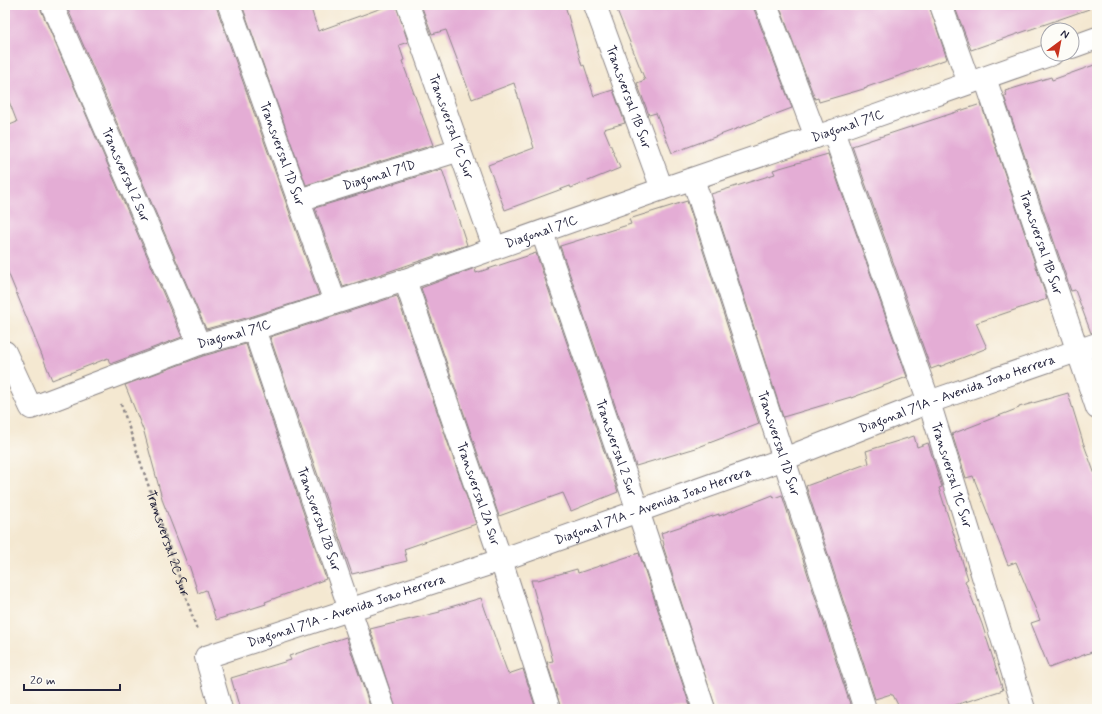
<svg xmlns="http://www.w3.org/2000/svg" width="1102" height="714" viewBox="0 0 1102 714" font-family="Mynerve,sans-serif">
<style>
.building{fill:#e4add5}
.lines{fill:none;stroke-linecap:round;stroke-linejoin:round}
.minor-casing{stroke:#8b8586;stroke-width:24}
.path{stroke:#8b8586;stroke-width:2.5;stroke-dasharray:3 3;stroke-linecap:butt}
.minor{stroke:#fff;stroke-width:22}
.labels{text-anchor:middle;dominant-baseline:central;stroke-width:3.5;stroke-linejoin:round;paint-order:stroke}
.street-label{font-size:13px;fill:#22223b;stroke:#fdfcf7}
</style>
<rect width="100%" height="100%" fill="#fdfcf7"/>
<filter id="ink" filterUnits="userSpaceOnUse"><feTurbulence type="fractalNoise" baseFrequency=".025" numOctaves="2"/><feDisplacementMap in="SourceGraphic" scale="8" xChannelSelector="R" yChannelSelector="G"/><feConvolveMatrix kernelMatrix="1 2 1 2 8 2 1 2 1" color-interpolation-filters="sRGB"/></filter>
<filter id="wash" filterUnits="userSpaceOnUse"><feTurbulence type="fractalNoise" baseFrequency=".012" numOctaves="4" result="noise"/><feDisplacementMap in="SourceGraphic" scale="16" xChannelSelector="R" yChannelSelector="G"/><feGaussianBlur stdDeviation="0.9" result="paint"/><feColorMatrix in="noise" values="0 0 0 0 0 0 0 0 0 0 0 0 0 0 0 0 0 1.4 0 .05"/><feComposite in="paint" operator="in"/></filter>
<g filter="url(#wash)">
<rect width="100%" height="100%" fill="#f4e8d1"/>
<g id="blocks">
<g class="building">
<polygon points="5,5 40,5 41,10 182,337 110,364 108,358 52,380 5,265 5,127 17,122 5,91"/>
<polygon points="66,5 217,5 217,9 319,295 250,317 206,329"/>
<polygon points="242,5 310,5 318,31 390,5 396,5 408,42 399,45 404,60 402,61 433,145 306,185"/>
<polygon points="421,5 565,5 582,66 584,65 594,96 613,90 625,123 604,129 620,168 571,188 570,186 505,210 488,165 534,148 514,83 472,99 446,30 432,34"/>
<polygon points="615,5 754,5 754,9 792,108 672,153 656,113 649,115 637,83 645,80"/>
<polygon points="779,5 929,5 947,59 867,87 867,88 819,102 818,98 815,99"/>
<polygon points="954,5 1088,5 1089,9 971,50"/>
<polygon points="1097,64 1097,332 1091,333 1075,290 1071,291 1004,96 1007,96 1005,91 1051,77 1052,80"/>
<polygon points="981,104 1047,299 976,323 987,348 939,367 939,366 931,369 852,146"/>
<polygon points="828,154 907,377 851,398 851,397 783,417 711,194 775,174 773,170"/>
<polygon points="442,169 467,245 343,287 315,208"/>
<polygon points="687,201 759,424 696,448 636,466 560,246 631,224 629,219"/>
<polygon points="536,253 618,492 571,511 563,493 499,516 421,288 475,268 476,273"/>
<polygon points="397,296 476,524 404,549 407,561 352,574 270,337"/>
<polygon points="246,344 326,579 265,602 266,604 216,620 206,590 198,593 189,565 188,566 163,502 144,432 125,385 203,356"/>
<polygon points="1068,393 1083,442 1097,480 1097,650 1049,668 1031,623 1040,620 1016,562 1008,565 973,476 966,478 952,434 1019,408 1019,407"/>
<polygon points="914,436 917,447 928,443 942,487 939,488 968,579 965,581 982,624 1003,690 943,709 900,709 893,695 891,695 891,694 875,699 806,486 869,463 866,451"/>
<polygon points="773,495 774,498 782,495 851,707 846,709 716,709 663,546 664,545 661,533 719,514 719,516"/>
<polygon points="639,553 691,709 561,709 547,662 553,661 531,580 538,580 577,569 578,573"/>
<polygon points="481,598 508,674 523,669 536,709 396,709 370,629 440,612 440,610"/>
<polygon points="346,637 371,709 240,709 231,678 291,660 289,656"/>
</g>
</g>
</g>
<g filter="url(#ink)">
<use href="#blocks" fill-opacity="0" stroke="#8b8586" stroke-width="1"/>
<g class="lines">
<g class="minor-casing">
<g id="minor">
<path id="s2" d="M 52,5 L 199,344"/>
<path id="s3" d="M 229,5 L 335,302"/>
<path id="s4" d="M 408,5 L 494,247"/>
<path id="s5" d="M 595,5 L 662,189"/>
<polyline points="766,5 816,137"/>
<polyline points="941,5 969,83"/>
<polyline points="1072,47 1097,38"/>
<path id="s6" d="M 985,78 L 1097,408"/>
<path id="s7" d="M 833,131 L 929,402 L 1024,709"/>
<path id="s8" d="M 693,179 L 865,709"/>
<path id="s9" d="M 299,200 L 460,150"/>
<path id="s10" d="M 542,232 L 638,511 L 704,709"/>
<path id="s11" d="M 405,280 L 501,560 L 549,709"/>
<path id="s12" d="M 254,329 L 384,709"/>
<path id="s13" d="M 5,352 L 31,408 L 199,344 L 254,329 L 405,280 L 662,189 L 833,131 L 1052,54"/>
<path id="s14" d="M 221,709 L 206,657 L 501,560 L 784,459 L 929,402 L 1097,344"/>
</g>
</g>
<path class="path" id="s1" d="M 121,404 L 197,630"/>
<use href="#minor" class="minor"/>
</g>
</g>
<g class="labels">
<g class="street-label">
<text stroke="none"><textPath href="#s5" startOffset="98">Transversal 1B Sur</textPath></text>
<text stroke="none"><textPath href="#s13" startOffset="926">Diagonal 71C</textPath></text>
<text stroke="none"><textPath href="#s4" startOffset="129">Transversal 1C Sur</textPath></text>
<text stroke="none"><textPath href="#s3" startOffset="158">Transversal 1D Sur</textPath></text>
<text stroke="none"><textPath href="#s2" startOffset="185">Transversal 2 Sur</textPath></text>
<text stroke="none"><textPath href="#s9" startOffset="84">Diagonal 71D</textPath></text>
<text stroke="none"><textPath href="#s13" startOffset="602">Diagonal 71C</textPath></text>
<text stroke="none"><textPath href="#s6" startOffset="174">Transversal 1B Sur</textPath></text>
<text stroke="none"><textPath href="#s13" startOffset="278">Diagonal 71C</textPath></text>
<text stroke="none"><textPath href="#s14" startOffset="850">Diagonal 71A - Avenida Joao Herrera</textPath></text>
<text stroke="none"><textPath href="#s8" startOffset="278">Transversal 1D Sur</textPath></text>
<text stroke="none"><textPath href="#s10" startOffset="228">Transversal 2 Sur</textPath></text>
<text stroke="none"><textPath href="#s7" startOffset="364">Transversal 1C Sur</textPath></text>
<text stroke="none"><textPath href="#s11" startOffset="226">Transversal 2A Sur</textPath></text>
<text stroke="none"><textPath href="#s14" startOffset="526">Diagonal 71A - Avenida Joao Herrera</textPath></text>
<text stroke="none"><textPath href="#s12" startOffset="201">Transversal 2B Sur</textPath></text>
<text stroke="none"><textPath href="#s1" startOffset="147">Transversal 2C Sur</textPath></text>
<text stroke="none"><textPath href="#s14" startOffset="202">Diagonal 71A - Avenida Joao Herrera</textPath></text>
</g>
</g>
<rect width="1102" height="714" fill="none" stroke="#fdfcf7" stroke-width="20"/>
<g transform="translate(1060 42) rotate(32)"><circle r="19" fill="#fdfcf7" stroke="#a5a5ac"/>
<path d="M0-3L7 15L0 10L-7 15Z" fill="#c8321e"/>
<text y="-6" font-size="11" font-weight="bold" text-anchor="middle" fill="#22223b">N</text>
</g>
<path d="M24 684v6h96v-6" fill="none" stroke="#22223b" stroke-width="2"/>
<text x="30" y="684" font-size="12" fill="#22223b" stroke="#fdfcf7" stroke-width="3" paint-order="stroke">20 m</text>
</svg>
